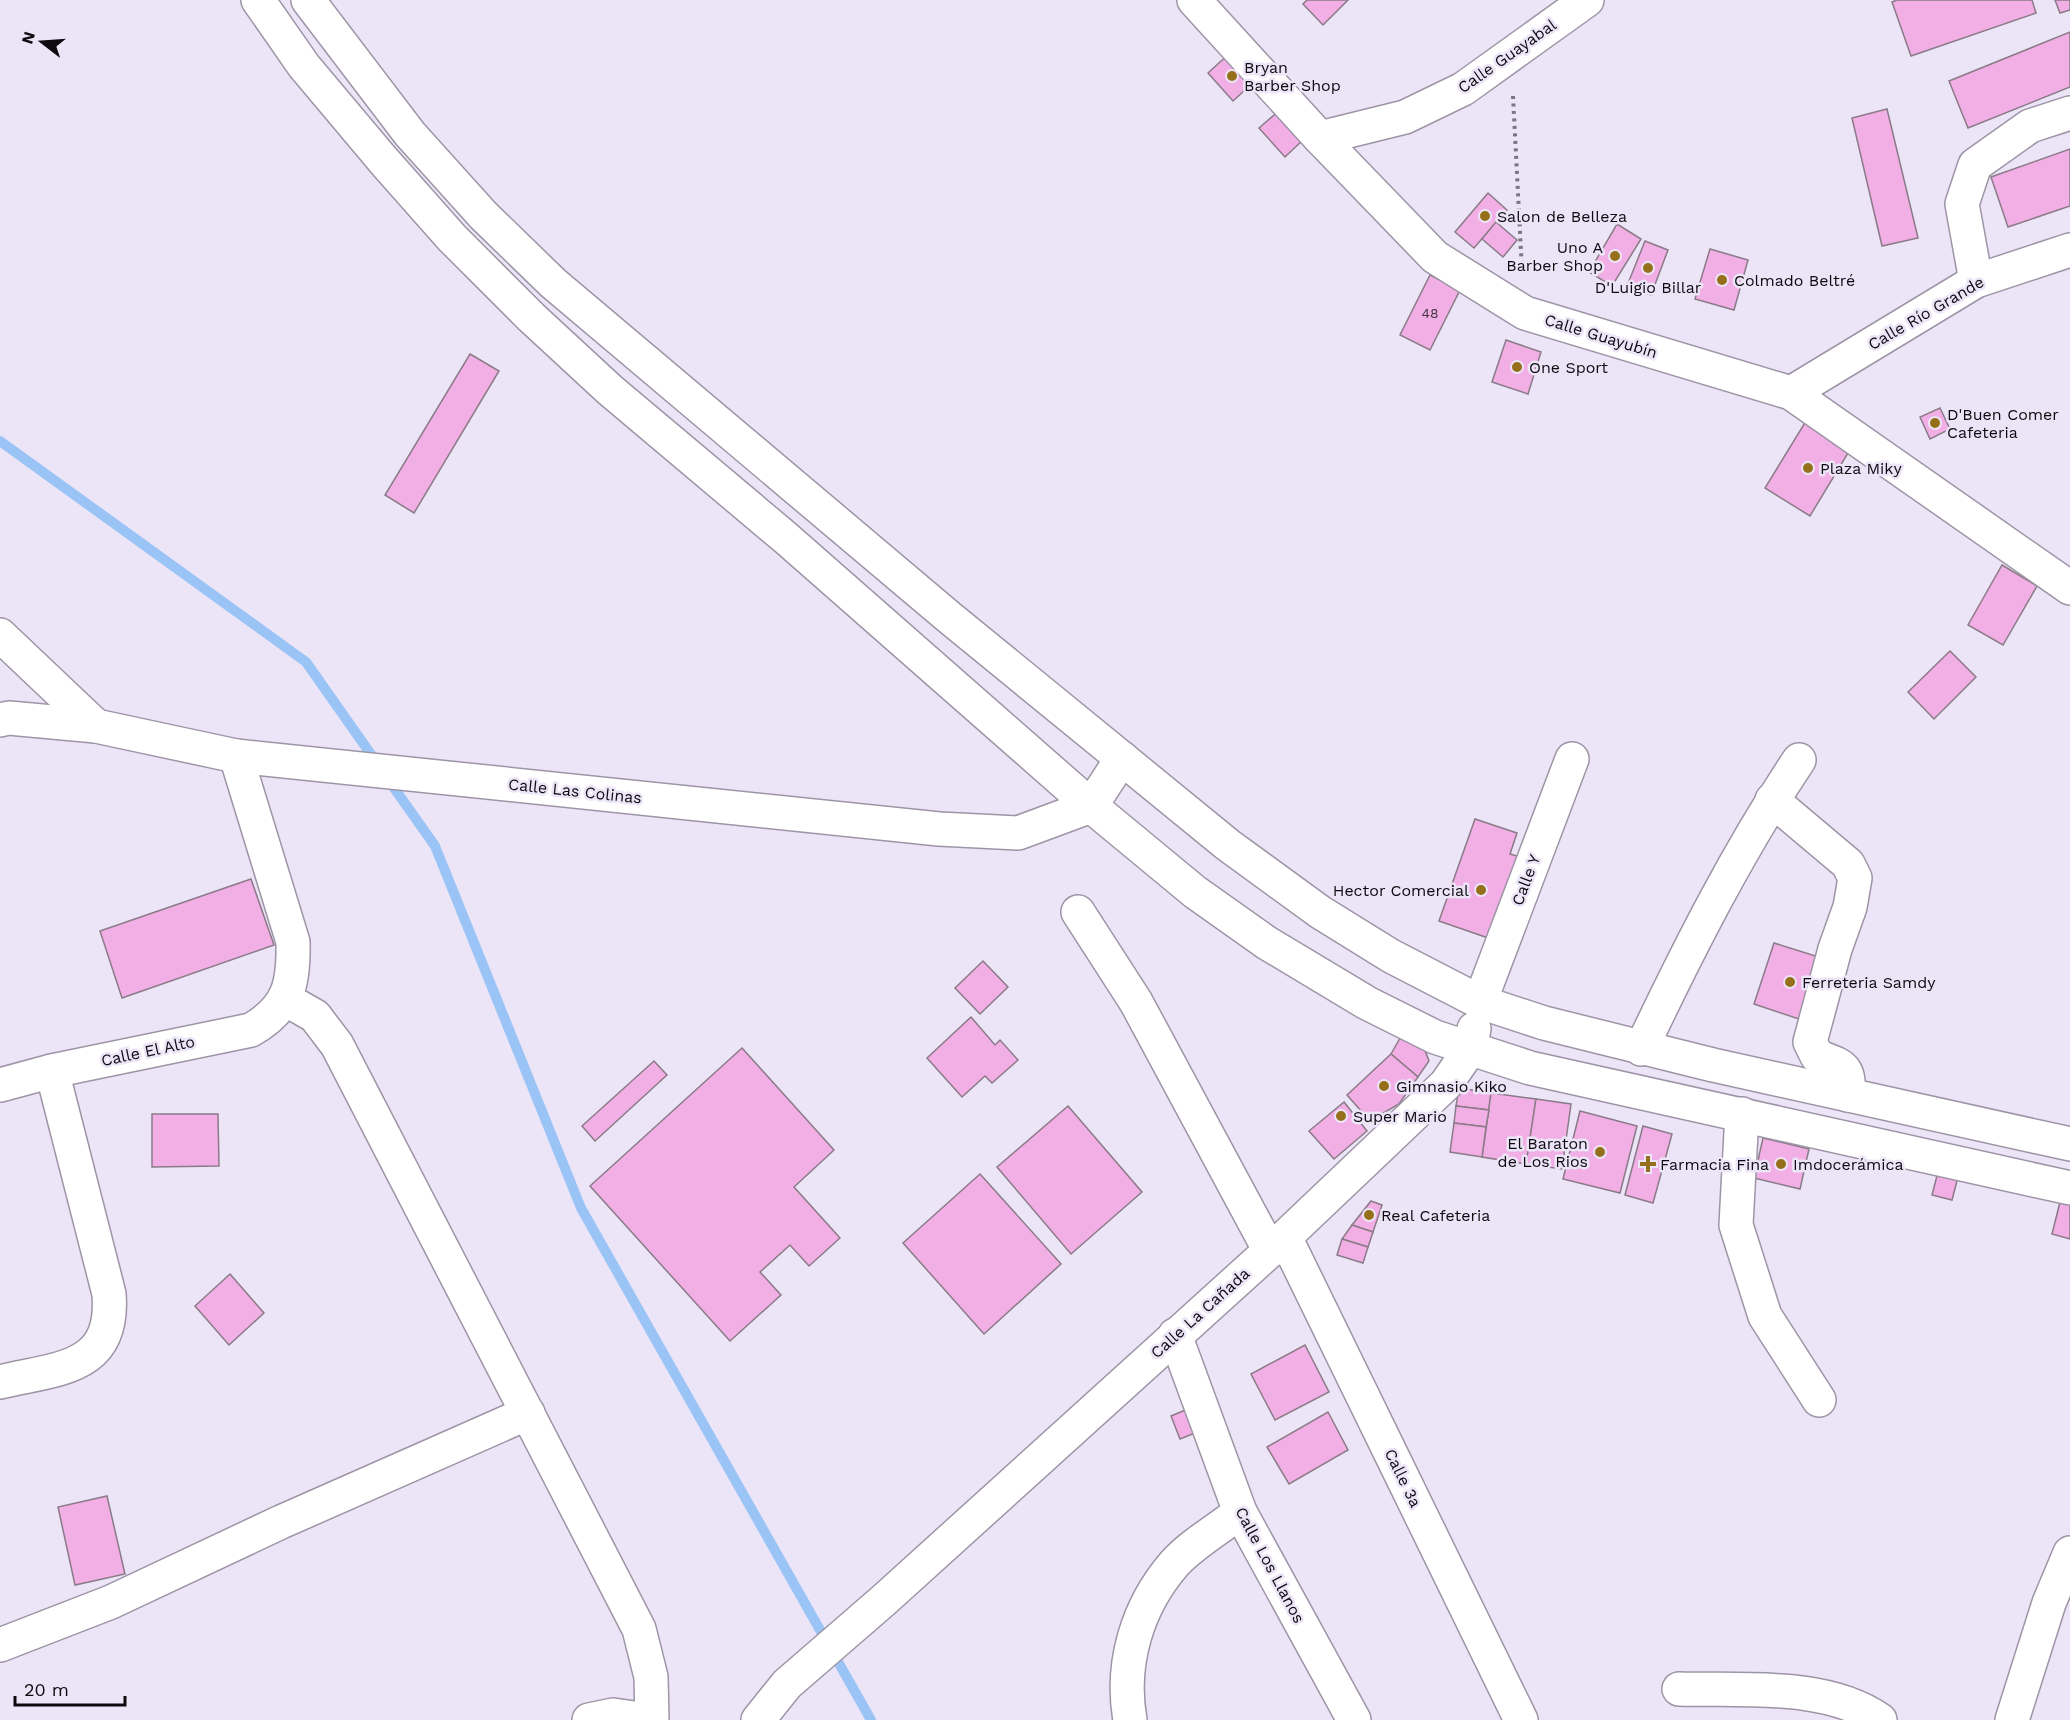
<svg xmlns="http://www.w3.org/2000/svg" width="2070" height="1720" viewBox="0 0 2070 1720" font-family="'Work Sans',sans-serif">
<style>
.lines{fill:none;stroke-linecap:round;stroke-linejoin:round}
.stream{stroke:#9ac4f5;stroke-width:10}
.building{fill:#f2afe5;stroke:#8a7b87;stroke-width:1.5}
.minor-casing{stroke:#9d95a6;stroke-width:36}
.major-casing{stroke:#9d95a6;stroke-width:36}
.path{stroke:#797480;stroke-width:4;stroke-dasharray:3 4.5;stroke-linecap:butt}
.minor{stroke:#fff;stroke-width:33}
.major{stroke:#fff;stroke-width:33}
.poi-dot{fill:#966f1a;stroke:#ece4f7;stroke-width:2}
.labels{text-anchor:middle;dominant-baseline:central;stroke-width:5;stroke-linejoin:round;paint-order:stroke}
.number-label{font-size:14px;fill:#463445}
.street-label{font-size:16px;fill:#0d0b10;stroke:#ece4f7}
.poi-label{font-size:16px;fill:#0d0b10;stroke:#ece4f7;text-anchor:start}
</style>
<rect width="100%" height="100%" fill="#ece4f7"/>
<g class="lines">
<g class="stream">
<polyline points="0,441 306,662 377,763"/>
<polyline points="387,778 435,846 581,1208 871,1720"/>
</g>
</g>
<g class="building">
<polygon points="1307,0 1348,0 1323,25 1303,4"/>
<polygon points="1897,0 2032,0 2036,13 1911,56 1892,2"/>
<polygon points="2055,0 2070,0 2070,10 2060,13"/>
<polygon points="2070,32 2070,87 1968,128 1949,81"/>
<polygon points="1232,51 1257,79 1233,101 1208,73"/>
<polygon points="1887,109 1918,238 1882,246 1852,118"/>
<polygon points="1280,110 1305,138 1285,157 1259,128"/>
<polygon points="2070,149 2070,206 2008,227 1991,177"/>
<polygon points="1488,193 1507,210 1474,248 1455,232"/>
<polygon points="1496,222 1517,240 1503,257 1482,239"/>
<polygon points="1617,224 1641,239 1612,286 1589,272"/>
<polygon points="1645,241 1668,250 1651,295 1627,286"/>
<polygon points="1710,249 1748,260 1734,310 1695,299"/>
<polygon points="1430,275 1460,290 1430,350 1400,335"/>
<polygon points="1506,340 1541,352 1528,394 1492,382"/>
<polygon points="470,354 499,371 414,513 385,495"/>
<polygon points="1940,408 1950,429 1930,439 1920,417"/>
<polygon points="1806,421 1851,448 1810,516 1765,488"/>
<polygon points="2002,565 2037,586 2003,645 1968,625"/>
<polygon points="1950,651 1976,677 1934,719 1908,692"/>
<polygon points="1475,819 1517,833 1510,854 1524,858 1494,940 1439,921"/>
<polygon points="251,879 274,945 122,998 100,931"/>
<polygon points="1774,943 1825,959 1805,1021 1754,1004"/>
<polygon points="983,961 1008,987 980,1014 955,988"/>
<polygon points="971,1017 995,1045 1000,1040 1018,1060 992,1083 985,1076 962,1097 927,1058"/>
<polygon points="1403,1033 1423,1045 1429,1061 1418,1077 1391,1054"/>
<polygon points="742,1048 834,1150 794,1187 840,1238 809,1266 790,1245 760,1272 781,1295 730,1341 590,1186"/>
<polygon points="1391,1054 1418,1077 1399,1104 1370,1121 1347,1095"/>
<polygon points="654,1061 667,1075 595,1141 582,1126"/>
<polygon points="1459,1088 1491,1093 1489,1110 1456,1106"/>
<polygon points="1491,1093 1536,1099 1526,1164 1482,1157"/>
<polygon points="1536,1099 1571,1104 1562,1169 1526,1164"/>
<polygon points="1344,1102 1367,1131 1334,1159 1309,1131"/>
<polygon points="1068,1106 1142,1192 1071,1254 997,1167"/>
<polygon points="1456,1106 1489,1110 1486,1127 1454,1123"/>
<polygon points="1580,1111 1637,1126 1620,1193 1563,1179"/>
<polygon points="152,1114 218,1114 219,1166 152,1167"/>
<polygon points="1454,1123 1486,1127 1482,1157 1450,1152"/>
<polygon points="1643,1126 1672,1134 1653,1203 1625,1195"/>
<polygon points="1763,1138 1809,1149 1800,1189 1754,1178"/>
<polygon points="1939,1168 1959,1173 1952,1200 1932,1195"/>
<polygon points="980,1174 1061,1264 984,1334 903,1243"/>
<polygon points="2063,1190 2070,1192 2070,1239 2052,1234"/>
<polygon points="1371,1201 1382,1205 1373,1232 1352,1225"/>
<polygon points="1352,1225 1373,1232 1368,1247 1342,1239"/>
<polygon points="1342,1239 1368,1247 1363,1263 1337,1255"/>
<polygon points="230,1274 264,1313 229,1345 195,1306"/>
<polygon points="1305,1345 1329,1392 1275,1420 1251,1374"/>
<polygon points="1190,1408 1200,1431 1180,1439 1171,1416"/>
<polygon points="1328,1412 1348,1450 1289,1484 1267,1447"/>
<polygon points="107,1496 125,1574 75,1585 58,1507"/>
</g>
<g class="lines">
<g class="minor-casing">
<g id="minor">
<polyline points="1194,0 1320,138 1435,257 1525,313 1791,393 2070,588"/>
<polyline points="1320,138 1405,117 1463,89 1587,0"/>
<polyline points="1976,281 1962,204 1975,165 2030,126 2070,113"/>
<polyline points="1791,393 1976,281 2070,250"/>
<polyline points="0,635 96,726"/>
<polyline points="0,720 9,718 96,726 236,756 939,829 1018,833 1091,806 1122,758"/>
<path d="M 1772,800 L 1848,864 L 1855,878 L 1850,907 L 1835,949 L 1810,1042 L 1817,1056 C 1842,1066 1850,1065 1848,1095"/>
<polyline points="1078,912 1136,1002 1270,1251"/>
<polyline points="285,999 315,1016 337,1045 639,1629 651,1677 652,1720"/>
<polyline points="1480,1002 1572,759"/>
<path d="M 1641,1049 C 1688,950 1738,851 1799,760"/>
<path d="M 0,1085 L 52,1071 L 251,1030 C 289,1008 294,984 293,942 L 236,756"/>
<polyline points="1742,1114 1736,1225 1765,1316 1819,1400"/>
<polyline points="1285,1237 1521,1720"/>
<polyline points="1175,1335 1240,1512 1354,1720"/>
<path d="M 0,1382 C 58,1368 115,1370 109,1294 L 52,1071"/>
<polyline points="0,1645 111,1602 281,1522 528,1413"/>
<path d="M 1679,1689 C 1742,1691 1826,1682 1880,1720"/>
<polyline points="589,1720 613,1715 648,1720"/>
<path d="M 1130,1720 C 1120,1664 1137,1607 1174,1564 C 1192,1544 1219,1529 1240,1512"/>
<polyline points="2012,1720 2049,1603 2070,1553"/>
</g>
</g>
<g class="major-casing">
<g id="major">
<polyline points="258,0 304,66 383,160 452,238 531,317 610,390 787,539 1091,806 1195,892 1267,943 1367,1003 1435,1037 1530,1068 2070,1188"/>
<polyline points="308,0 410,134 483,215 553,283 950,618 1228,845 1320,912 1391,956 1480,1002 1544,1023 1713,1065 2070,1144"/>
<polyline points="758,1720 787,1684 884,1600 1285,1237 1446,1084 1470,1049 1474,1029"/>
</g>
</g>
<polyline class="path" points="1513,96 1522,271"/>
<use href="#minor" class="minor"/>
<use href="#major" class="major"/>
</g>
<g class="poi-dot">
<circle cx="1232" cy="76" r="6"/>
<circle cx="1485" cy="216" r="6"/>
<circle cx="1615" cy="256" r="6"/>
<circle cx="1648" cy="268" r="6"/>
<circle cx="1722" cy="280" r="6"/>
<circle cx="1517" cy="367" r="6"/>
<circle cx="1935" cy="423" r="6"/>
<circle cx="1808" cy="468" r="6"/>
<circle cx="1481" cy="890" r="6"/>
<circle cx="1790" cy="982" r="6"/>
<circle cx="1384" cy="1086" r="6"/>
<circle cx="1341" cy="1116" r="6"/>
<circle cx="1600" cy="1152" r="6"/>
<path d="M1645 1155h6v6h6v6h-6v6h-6v-6h-6v-6h6z"/>
<circle cx="1781" cy="1164" r="6"/>
<circle cx="1369" cy="1215" r="6"/>
</g>
<g class="labels">
<g class="number-label">
<text x="1430" y="313">48</text>
</g>
<g class="street-label">
<text transform="translate(1507 56) rotate(-35)">Calle Guayabal</text>
<text transform="translate(1926 313) rotate(-30)">Calle Río Grande</text>
<text transform="translate(1601 336) rotate(17)">Calle Guayubín</text>
<text transform="translate(575 791) rotate(6)">Calle Las Colinas</text>
<text transform="translate(1526 880) rotate(-69)">Calle Y</text>
<text transform="translate(148 1051) rotate(-12)">Calle El Alto</text>
<text transform="translate(1200 1313) rotate(-42)">Calle La Cañada</text>
<text transform="translate(1403 1478) rotate(64)">Calle 3a</text>
<text transform="translate(1270 1565) rotate(62)">Calle Los Llanos</text>
</g>
<g class="poi-label">
<text x="1244" y="67">Bryan<tspan x="1244" dy="18">Barber Shop</tspan></text>
<text x="1497" y="216">Salon de Belleza</text>
<text x="1603" y="247" text-anchor="end">Uno A<tspan x="1603" dy="18">Barber Shop</tspan></text>
<text x="1734" y="280">Colmado Beltré</text>
<text x="1648" y="287" text-anchor="middle">D'Luigio Billar</text>
<text x="1529" y="367">One Sport</text>
<text x="1947" y="414">D'Buen Comer<tspan x="1947" dy="18">Cafeteria</tspan></text>
<text x="1820" y="468">Plaza Miky</text>
<text x="1469" y="890" text-anchor="end">Hector Comercial</text>
<text x="1802" y="982">Ferreteria Samdy</text>
<text x="1396" y="1086">Gimnasio Kiko</text>
<text x="1353" y="1116">Super Mario</text>
<text x="1588" y="1143" text-anchor="end">El Baraton<tspan x="1588" dy="18">de Los Rios</tspan></text>
<text x="1660" y="1164">Farmacia Fina</text>
<text x="1793" y="1164">Imdocerámica</text>
<text x="1381" y="1215">Real Cafeteria</text>
</g>
</g>
<g transform="translate(42 42) rotate(287)" stroke="#ece4f7" stroke-width="4.5" paint-order="stroke">
<path d="M0-4.5L10 22L0 15L-10 22Z" fill="#0d0b10"/>
<text y="-9" font-size="16" font-weight="bold" text-anchor="middle" fill="#0d0b10">N</text>
</g>
<path d="M15 1696v9h110v-9" fill="none" stroke="#0d0b10" stroke-width="3"/>
<text x="24" y="1696" font-size="18" fill="#0d0b10" stroke="#ece4f7" stroke-width="4.5" paint-order="stroke">20 m</text>
</svg>
